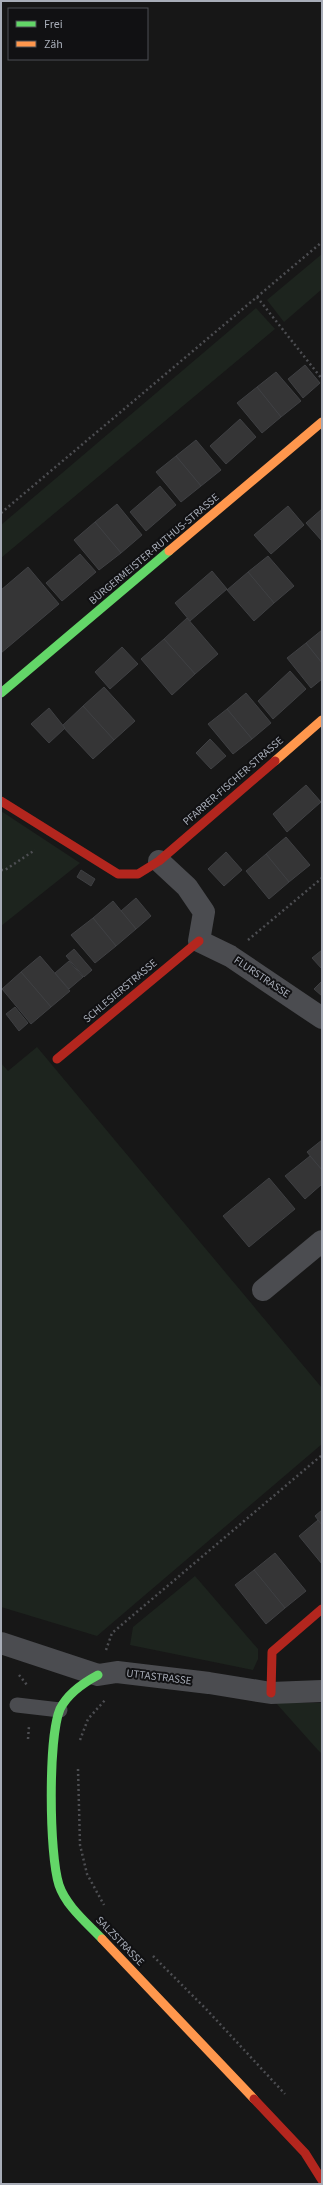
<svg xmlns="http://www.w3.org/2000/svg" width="323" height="2185" viewBox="0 0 323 2185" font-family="'Source Sans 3',sans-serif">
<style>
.green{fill:#1d241e}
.building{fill:#353536;stroke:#3f4043}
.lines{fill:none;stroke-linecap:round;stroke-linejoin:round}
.path{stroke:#4d4e52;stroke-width:2.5;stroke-dasharray:2 3;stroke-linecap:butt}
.lane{stroke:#4b4c50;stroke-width:15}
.street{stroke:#4b4c50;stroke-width:22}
.fast{stroke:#63d668;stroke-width:9}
.slow{stroke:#ff974d;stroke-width:9}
.jam{stroke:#b3261e;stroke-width:9}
.labels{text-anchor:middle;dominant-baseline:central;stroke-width:4;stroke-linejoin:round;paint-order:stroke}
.street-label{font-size:11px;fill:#a8adb8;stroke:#111113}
</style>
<rect width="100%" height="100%" fill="#171717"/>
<g class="green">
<polygon points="322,254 322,289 284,322 267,300"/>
<polygon points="256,308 275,329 1,558 1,525"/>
<polygon points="1,811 80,863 1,926"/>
<polygon points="37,1047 322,1388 322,1444 97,1636 1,1607 1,1063 8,1071"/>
<polygon points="195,1576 258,1649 258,1659 253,1670 130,1645 133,1627"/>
<polygon points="276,1703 322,1703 322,1754 317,1749"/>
</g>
<g class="building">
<polygon points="305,365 320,383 303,398 288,379"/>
<polygon points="276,372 301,401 281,417 257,387"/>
<polygon points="257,387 281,417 262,433 237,403"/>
<polygon points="240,419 256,437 226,464 210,446"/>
<polygon points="196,440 221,470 201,486 176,456"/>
<polygon points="176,456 201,486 181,502 156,472"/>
<polygon points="160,486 176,505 146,531 130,512"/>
<polygon points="117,504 142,535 121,553 95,522"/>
<polygon points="288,506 304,525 271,554 254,535"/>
<polygon points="322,509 322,541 306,523"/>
<polygon points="95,522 121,553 99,570 74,540"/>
<polygon points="80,554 96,572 62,601 46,583"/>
<polygon points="268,556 294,586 274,603 248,572"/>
<polygon points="28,567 59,604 1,653 1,590"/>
<polygon points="212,571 227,589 190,621 175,603"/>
<polygon points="248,572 274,603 254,621 227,590"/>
<polygon points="187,618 218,654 195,674 164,639"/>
<polygon points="322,630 322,663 306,643"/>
<polygon points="164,639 195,674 172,695 141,659"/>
<polygon points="306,643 322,663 322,679 311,688 287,658"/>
<polygon points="122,647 138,664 110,689 95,672"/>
<polygon points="290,671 306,689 273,719 258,701"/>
<polygon points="104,687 135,721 114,740 83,706"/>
<polygon points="246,693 271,723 252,739 227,709"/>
<polygon points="83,706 114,740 93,759 62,726"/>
<polygon points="49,708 65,728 49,743 31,724"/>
<polygon points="227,709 252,739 233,754 208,724"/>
<polygon points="210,739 226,756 211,769 196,753"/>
<polygon points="306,785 321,802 287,832 273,814"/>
<polygon points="286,837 310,865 289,882 266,854"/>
<polygon points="226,852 242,870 224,886 208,869"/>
<polygon points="266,854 289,882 269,899 246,871"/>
<polygon points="81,870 95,879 91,886 77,877"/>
<polygon points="136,898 151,916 136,929 121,911"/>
<polygon points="113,901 136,929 116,946 93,918"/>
<polygon points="93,918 116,946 95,963 71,935"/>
<polygon points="74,949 92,970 84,977 66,956"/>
<polygon points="322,950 322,969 312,958"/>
<polygon points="40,956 70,991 51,1007 21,972"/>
<polygon points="69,961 83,977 69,989 55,973"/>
<polygon points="21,972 51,1007 31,1024 2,989"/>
<polygon points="322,981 322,996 314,989"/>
<polygon points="15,1007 28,1023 19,1031 6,1014"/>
<polygon points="322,1140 322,1170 307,1152"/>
<polygon points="310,1156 322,1170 322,1184 305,1199 285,1176"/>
<polygon points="269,1178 295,1209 249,1247 223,1216"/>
<polygon points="322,1510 322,1525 315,1516"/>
<polygon points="318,1520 322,1525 322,1564 299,1536"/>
<polygon points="275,1553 306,1591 285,1608 254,1570"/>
<polygon points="254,1570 285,1608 266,1624 235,1585"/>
</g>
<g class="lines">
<g class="path">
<polyline points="257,297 322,379"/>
<polyline points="1,513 322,242"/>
<polyline points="1,870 5,870 35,850"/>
<polyline points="248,940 322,878"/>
<polyline points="106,1650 112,1633 322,1455"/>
<polyline points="19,1675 27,1685"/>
<polyline points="28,1739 29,1726"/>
<polyline points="80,1740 88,1719 106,1699"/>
<polyline points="78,1769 80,1845 87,1874 104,1905"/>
<polyline points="153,1956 207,2010 285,2094"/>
</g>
<polyline class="lane" points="17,1705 60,1710"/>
<g class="street">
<polyline points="159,861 187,887 204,912 199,941 230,956 322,1018"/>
<polyline points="263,1290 322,1241"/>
<polyline points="1,1643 98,1675 117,1672 209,1683 271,1693 322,1691"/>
</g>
<g class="fast">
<polyline points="1,693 169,551"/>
<path d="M 98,1675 C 83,1683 68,1693 60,1709 C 48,1738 49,1854 59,1885 C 66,1906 87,1923 102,1939"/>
</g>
<g class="slow">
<polyline points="169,551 322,422"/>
<polyline points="275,761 322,720"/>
<polyline points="102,1939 254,2099"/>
</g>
<g class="jam">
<polyline points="1,801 118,874 138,874 159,861 275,761"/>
<polyline points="57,1059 199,941"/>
<polyline points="271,1693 272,1652 322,1609"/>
<polyline points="254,2099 305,2153 322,2180"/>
</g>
</g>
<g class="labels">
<g class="street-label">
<text transform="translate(154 549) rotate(-40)">BÜRGERMEISTER-RUTHUS-STRASSE</text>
<text transform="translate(233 781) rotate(-41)">PFARRER-FISCHER-STRASSE</text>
<text transform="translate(262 977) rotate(34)">FLURSTRASSE</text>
<text transform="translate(120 991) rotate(-40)">SCHLESIERSTRASSE</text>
<text transform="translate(159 1677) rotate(7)">UTTASTRASSE</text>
<text transform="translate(120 1941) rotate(46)">SALZSTRASSE</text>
</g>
</g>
<rect width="323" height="2185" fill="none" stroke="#a8adb8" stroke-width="4"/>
<rect x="8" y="8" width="140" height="52" fill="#111113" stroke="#4d4f55"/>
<rect x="16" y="21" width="20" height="6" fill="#63d668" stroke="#4d4f55"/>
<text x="44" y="28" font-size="12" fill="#a8adb8">Frei</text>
<rect x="16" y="41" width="20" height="6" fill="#ff974d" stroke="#4d4f55"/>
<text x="44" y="48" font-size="12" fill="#a8adb8">Zäh</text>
</svg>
